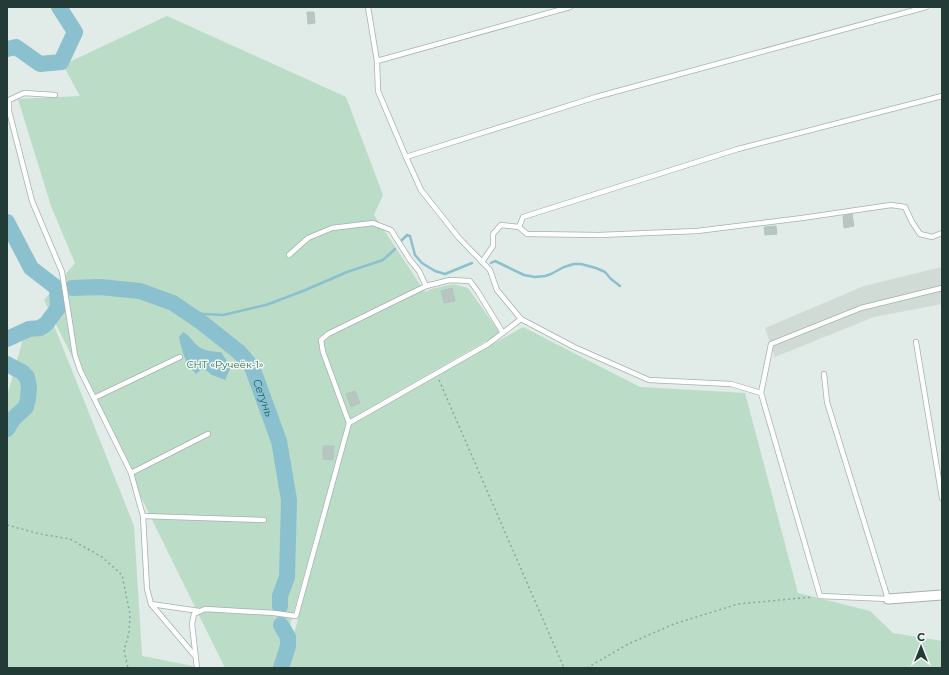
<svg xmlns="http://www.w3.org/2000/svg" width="949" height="675" viewBox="0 0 949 675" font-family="Montserrat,sans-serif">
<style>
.built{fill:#d0dbd6}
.green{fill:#bbdcc6}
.water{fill:#8bc0cf}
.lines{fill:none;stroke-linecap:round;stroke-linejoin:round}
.stream{stroke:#8bc0cf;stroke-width:2.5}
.river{stroke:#8bc0cf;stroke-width:16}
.building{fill:#b7c6c1;stroke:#b4c5bf}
.lane-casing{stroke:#a4b3ae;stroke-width:6}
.street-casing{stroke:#a4b3ae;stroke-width:11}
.path{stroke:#83aea3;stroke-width:1.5;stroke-dasharray:2 3;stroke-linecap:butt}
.lane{stroke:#fff;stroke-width:4.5}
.street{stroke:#fff;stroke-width:9}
.labels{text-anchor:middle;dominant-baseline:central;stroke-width:3;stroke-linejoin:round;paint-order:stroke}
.park-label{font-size:10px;fill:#2e714c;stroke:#f2f8f5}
.water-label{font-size:11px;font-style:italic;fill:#1e6275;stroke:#f2f8f5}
</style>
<rect width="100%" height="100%" fill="#e1ebe7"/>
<polygon class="built" points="942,267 942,304 874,317 775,357 765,328 864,286"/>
<g class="green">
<polygon points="167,16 346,97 383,195 374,215 425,292 431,289 453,284 468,288 500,333 347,421 278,668 225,668 44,300 75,263 51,206 18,99 80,96 63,65"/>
<polygon points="49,313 134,526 142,656 193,666 193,668 7,668 7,396 23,339"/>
<polygon points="523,327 640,387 745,393 798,593 870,611 893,633 942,641 942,668 285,668 350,425"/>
</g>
<path class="water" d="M 183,332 C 191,336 193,343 199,347 C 205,351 214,352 221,352 L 231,367 L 225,380 L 212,375 L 203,368 L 196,374 C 185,363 182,352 179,337 Z"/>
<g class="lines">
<g class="stream">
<polyline points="400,242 407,235 410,236 415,255 422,263 435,271 445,274 472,263"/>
<polyline points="491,263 495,261 524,275 535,277 545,276 551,274 564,267 574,264 581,264 596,268 605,272 611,279 620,286"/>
<polyline points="187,313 223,315 266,305 303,291 347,272 383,260 395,249"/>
</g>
<g class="river">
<polyline points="7,49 16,47 40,64 61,62 75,32 59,7"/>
<polyline points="7,222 31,268 57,288 58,308 46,324 40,328 29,329 7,339"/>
<path id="s1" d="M 72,288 L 100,287 L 140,291 L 173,303 L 201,322 L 239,352 L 252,367 L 279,441 L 289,500 L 287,577 L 280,596 L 280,606"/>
<polyline points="7,364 22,372 27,377 29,387 28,399 26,407 14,418 7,429"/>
<polyline points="281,668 288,646 288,637 281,625"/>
</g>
</g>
<g class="building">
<polygon points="307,12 314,12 315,23 308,24"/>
<polygon points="852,214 854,226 844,228 843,216"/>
<polygon points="776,226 777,234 765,235 764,227"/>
<polygon points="452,288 455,301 444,303 441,291"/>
<polygon points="355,391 360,403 351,407 346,394"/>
<polygon points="323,446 334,446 333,460 323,459"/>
</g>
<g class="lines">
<g class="lane-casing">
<g id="lane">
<polyline points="368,7 377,61 378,91 406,157 421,190 459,238 490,270 497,290 521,319 574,347 649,380 731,384 761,393"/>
<polyline points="377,61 570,7"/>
<polyline points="55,95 24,93 9,100 9,111 32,201 62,272 75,355 80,370 131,473 143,516 147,589 151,604 195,656"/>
<polyline points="942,96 738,149 523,217 519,227 527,234 599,235 697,231 802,218 891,205 905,207 912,222 920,234 932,237 942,233"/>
<polyline points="406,157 596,97 926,7"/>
<polyline points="289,255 308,238 332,228 373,223 391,230 410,260 419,271 426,286"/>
<polyline points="482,262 493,246 493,234 501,225 519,227"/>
<polyline points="916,342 942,498"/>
<polyline points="824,374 827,402 888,599 820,596 761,393 771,344 861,308 942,288"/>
<polyline points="94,398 180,357"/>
<polyline points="349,423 323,352 321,340 328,334 426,286 450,280 470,281 478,292 503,333"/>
<polyline points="131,473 208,434"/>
<polyline points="143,516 264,520"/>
<polyline points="151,604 199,611"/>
<polyline points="197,668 192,624 194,614 205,609 274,613 296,616 349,423 488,344 521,319"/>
</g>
</g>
<g class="street-casing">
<polyline id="street" points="888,599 942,595"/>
</g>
<g class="path">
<polyline points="439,380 564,668"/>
<polyline points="7,525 40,534 70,539 102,557 122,575 130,614 129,633 124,650 128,668"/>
<polyline points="587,668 628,644 674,624 738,604 812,597"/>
</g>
<use href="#lane" class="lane"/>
<use href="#street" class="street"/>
</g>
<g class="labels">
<g class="park-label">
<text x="225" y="364">СНТ «Ручеёк-1»</text>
</g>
<g class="water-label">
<text stroke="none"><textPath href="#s1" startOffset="238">Сетунь</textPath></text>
</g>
</g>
<rect width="949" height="675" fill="none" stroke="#223b36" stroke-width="16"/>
<g transform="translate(921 647)" stroke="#f2f8f5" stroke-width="3" paint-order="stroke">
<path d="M0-3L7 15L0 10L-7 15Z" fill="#223b36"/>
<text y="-6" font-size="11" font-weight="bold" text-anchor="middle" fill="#223b36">С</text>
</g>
</svg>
